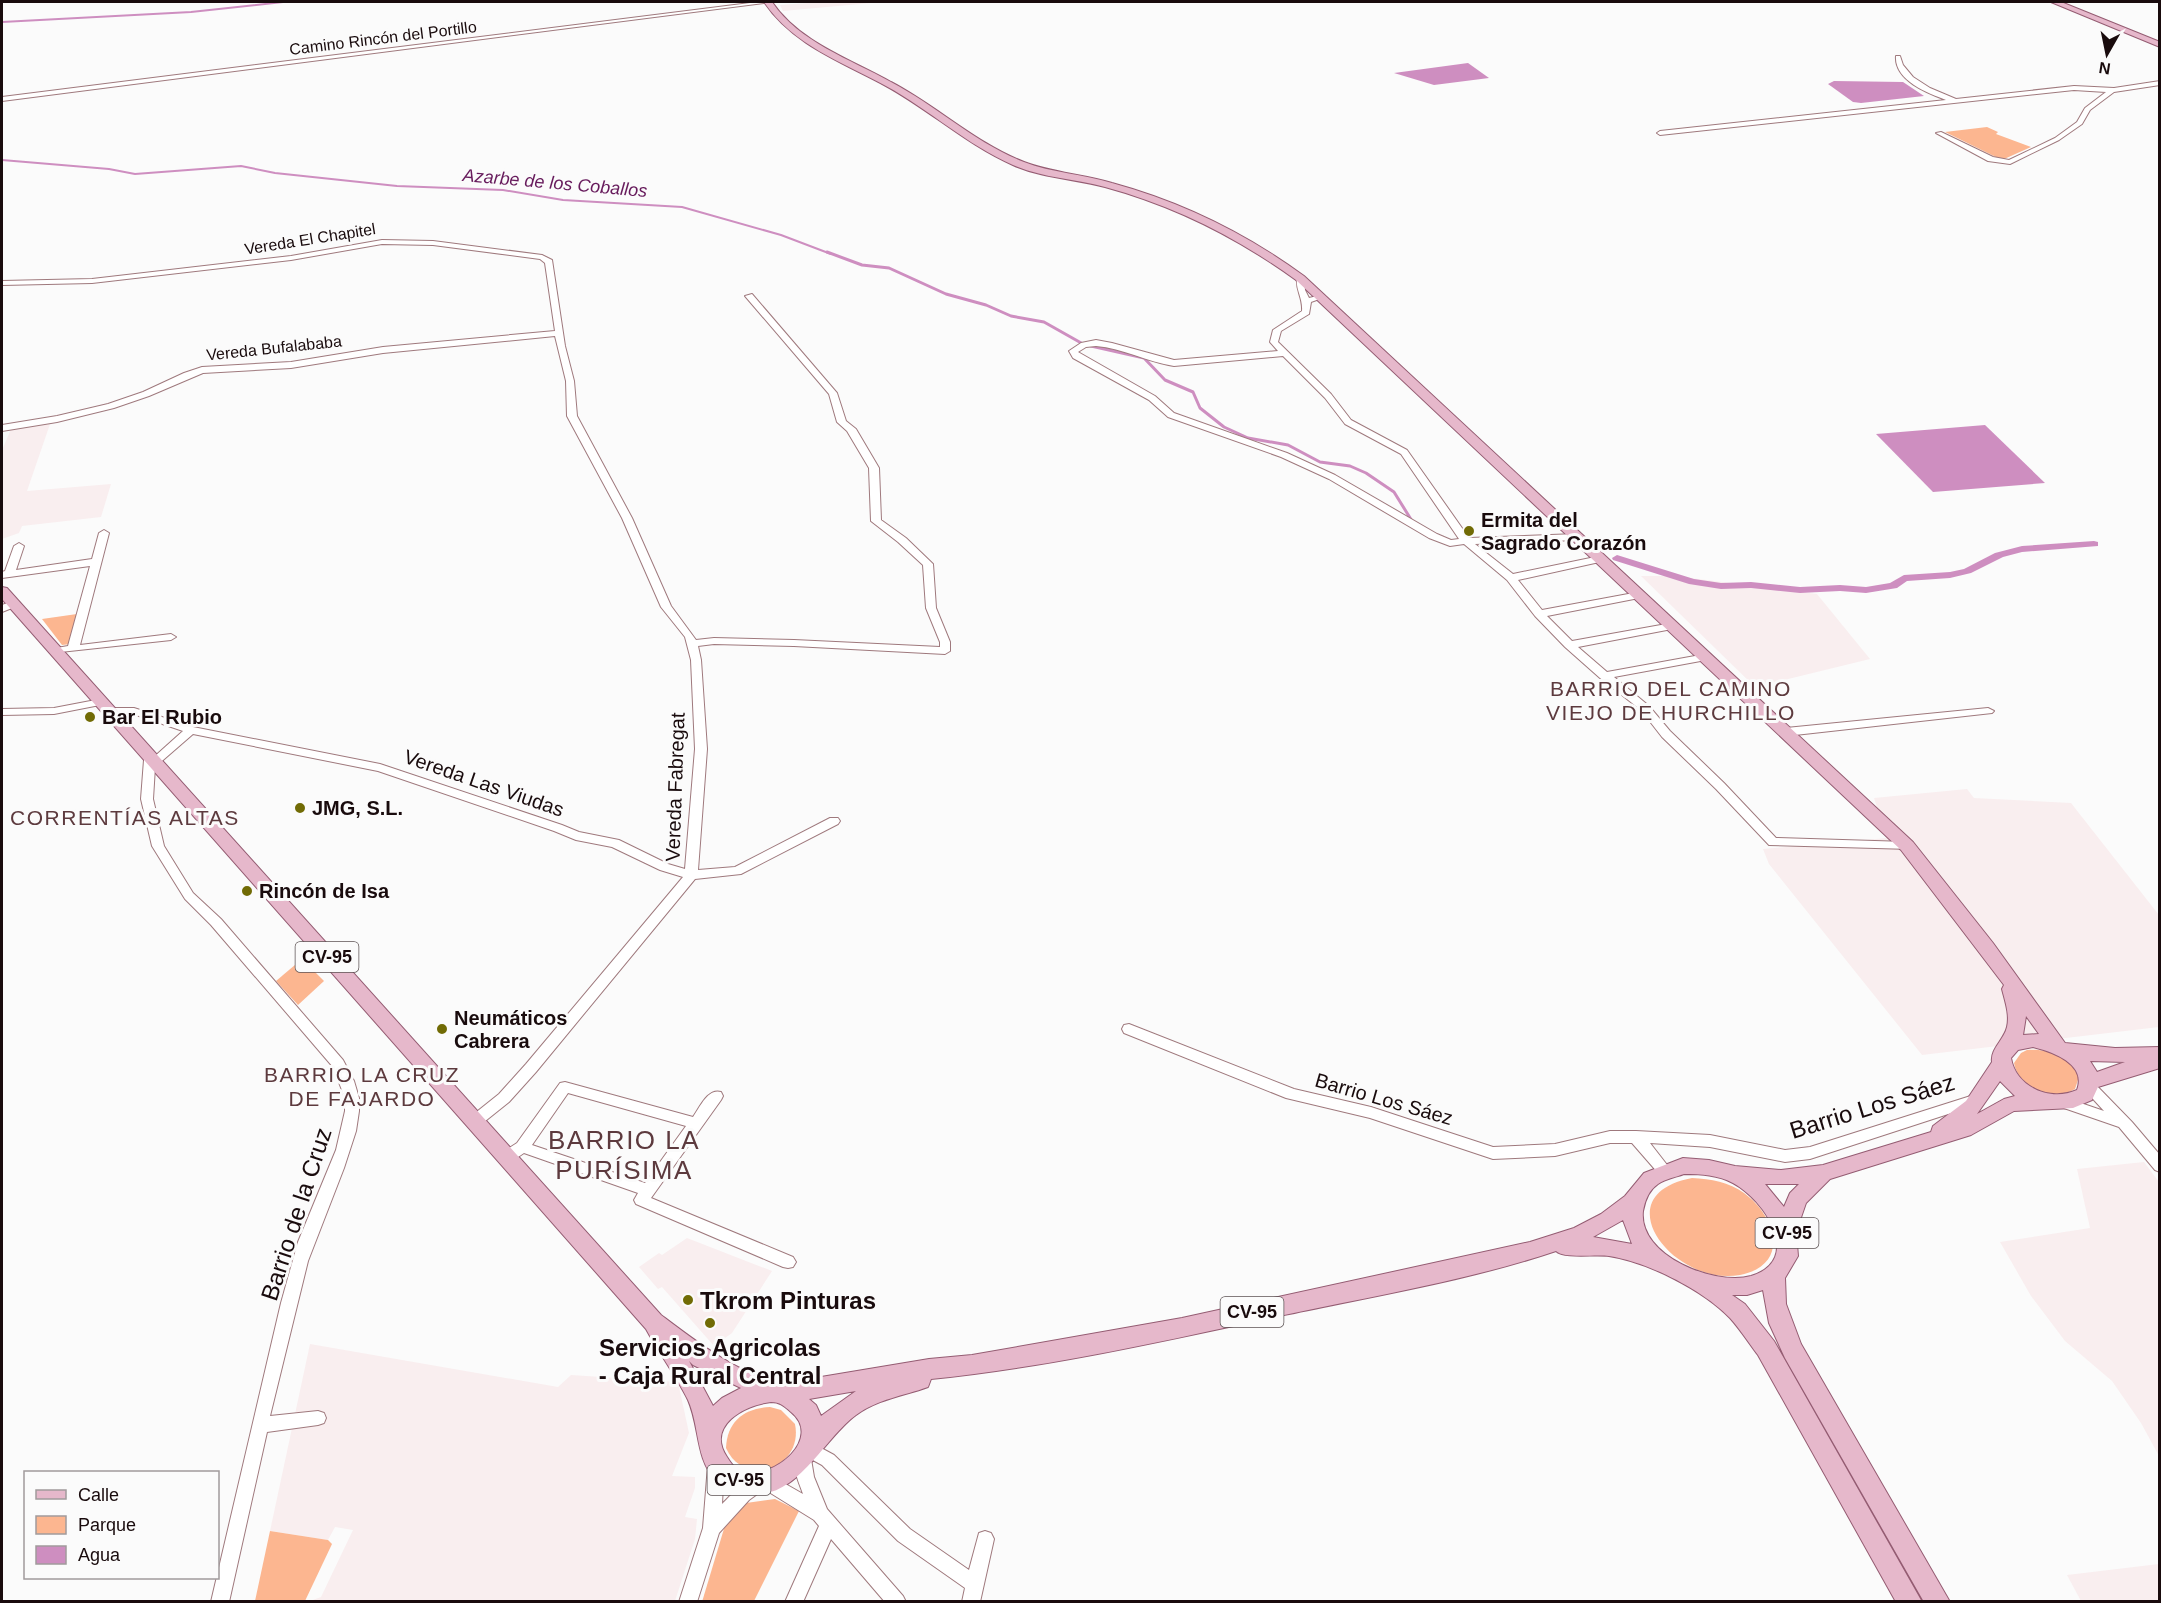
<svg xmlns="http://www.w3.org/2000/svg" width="2161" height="1603" viewBox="0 0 2161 1603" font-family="Arial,sans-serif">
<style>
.built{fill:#f9eeef}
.green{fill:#fcb690}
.water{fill:#ce8ec0}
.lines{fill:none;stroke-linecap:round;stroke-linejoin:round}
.stream-far1{stroke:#ce8ec0;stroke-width:2}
.stream{stroke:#ce8ec0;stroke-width:3}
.canal{fill:#ce8ec0;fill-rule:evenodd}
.minor-casing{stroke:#9f797d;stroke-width:2}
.major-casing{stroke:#945c72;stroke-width:2}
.minor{fill:#fff;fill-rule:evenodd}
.major{fill:#e6b8cb;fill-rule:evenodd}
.poi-dot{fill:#716b05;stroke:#fbfbfb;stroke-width:2}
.labels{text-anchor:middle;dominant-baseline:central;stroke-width:6;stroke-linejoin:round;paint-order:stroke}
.far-street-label{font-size:16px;fill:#190b0d;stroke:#fbfbfb}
.far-water-label{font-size:18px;font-style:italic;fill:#671b5c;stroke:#fbfbfb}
.shield{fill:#fbfbfb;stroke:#5d5354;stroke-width:1.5}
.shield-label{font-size:18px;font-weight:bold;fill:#190b0d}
.poi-label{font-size:20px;font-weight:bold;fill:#190b0d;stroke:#fbfbfb;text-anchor:start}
.street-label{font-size:20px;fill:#190b0d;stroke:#fbfbfb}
.neighbourhood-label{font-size:21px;letter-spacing:1.5px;fill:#5d3a3e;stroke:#fbfbfb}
.near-street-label{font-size:24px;fill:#190b0d;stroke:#fbfbfb}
.near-poi-label{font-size:24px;font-weight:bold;fill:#190b0d;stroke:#fbfbfb;text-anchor:start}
.near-neighbourhood-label{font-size:26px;letter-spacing:1.5px;fill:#5d3a3e;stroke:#fbfbfb}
</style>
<rect width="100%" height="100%" fill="#fbfbfb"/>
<g class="built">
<polygon points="821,2 869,2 871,3 783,11 780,5"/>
<polygon points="50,424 27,491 111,484 101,517 22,526 19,533 2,539 2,450 12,427"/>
<polygon points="1641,576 1674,576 1817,594 1870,659 1755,687"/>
<polygon points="1967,789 1974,798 2071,803 2159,915 2159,1027 1922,1055 1769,864 1763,849 1887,838 1874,798"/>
<polygon points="2144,1162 2159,1182 2159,1456 2141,1423 2112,1381 2065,1341 2031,1296 2000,1242 2090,1228 2077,1169"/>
<polygon points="687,1238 772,1271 732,1333 714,1346 662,1287 658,1289 639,1267 659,1253 662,1255"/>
<polygon points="310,1344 558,1387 571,1375 678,1382 689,1433 672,1476 695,1477 695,1488 685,1517 697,1519 695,1539 675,1601 310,1601 321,1597 353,1530 335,1527 328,1540 270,1531"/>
<polygon points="2159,1564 2159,1601 2081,1601 2067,1575"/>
</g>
<g class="green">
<polygon points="1987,127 1998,132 1996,134 2031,147 2002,160 1945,132"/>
<polygon points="77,614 71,644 62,645 42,619"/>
<polygon points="302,959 324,981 298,1005 276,981"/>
<path d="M 2027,1050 C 2048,1048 2071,1057 2079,1077 L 2075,1089 C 2054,1102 2018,1088 2014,1063 L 2021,1053 Z"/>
<path d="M 1692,1178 C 1711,1179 1729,1182 1744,1193 C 1776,1216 1791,1265 1740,1275 C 1674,1287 1602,1195 1692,1178 Z"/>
<path d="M 770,1407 L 781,1410 L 795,1424 C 804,1468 744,1489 726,1448 C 727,1421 745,1408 770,1407 Z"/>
<polygon points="775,1499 799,1511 754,1601 702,1602 726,1522 746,1503"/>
<polygon points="270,1531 328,1540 332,1544 305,1601 255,1601"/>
</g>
<g class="water">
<polygon points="1468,63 1489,78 1434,85 1394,73"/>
<polygon points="1834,81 1903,82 1924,96 1861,103 1853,102 1828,84"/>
<polygon points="1985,425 2045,483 1933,492 1876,434"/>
</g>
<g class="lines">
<g class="stream-far1">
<polyline points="2,22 191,12 283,2"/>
<polyline points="2,160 109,169 135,174 241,166 275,173 397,186 503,190 563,200 682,207 781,235 831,254"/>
</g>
<g class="stream">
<polyline points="827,252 862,265 889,268 946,294 986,305 1011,316 1044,322 1083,344"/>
<polyline points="1091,346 1144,358 1165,380 1193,392 1200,408 1224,427 1248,438 1288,445 1320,462 1350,466 1366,473 1394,492 1412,521"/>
</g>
<polygon class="canal" points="2094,541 2098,542 2098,546 2022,552 2003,557 1971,573 1950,578 1907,581 1897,588 1866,593 1840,591 1800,593 1751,588 1721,589 1689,584 1613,560 1612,558 1617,555 1694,579 1721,583 1751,582 1800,587 1840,585 1866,587 1890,583 1904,575 1950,572 1964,569 1995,553 2022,546"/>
<g class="minor-casing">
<g id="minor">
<polygon points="758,2 771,2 2,101 2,97"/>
<path d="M 1896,56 L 1900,56 L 1903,65 L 1913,77 L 1930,88 L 1956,99 L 2074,86 L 2114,88 L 2160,81 L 2160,85 L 2114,92 L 2090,110 L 2082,124 L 2059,140 L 2010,164 L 1988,161 L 1936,133 L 1941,132 L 1993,157 L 2009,160 L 2055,138 L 2077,122 L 2085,108 L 2106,92 L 2074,90 L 1660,135 L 1657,133 L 1660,131 L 1946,100 C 1927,93 1894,80 1896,56 Z"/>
<polygon points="382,240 433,241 542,255 552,260 565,346 574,381 577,416 632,518 671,606 696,640 714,638 794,640 940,647 940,642 926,608 923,565 898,542 871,521 869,468 847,431 837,422 829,394 745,296 752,294 837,393 846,421 856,429 879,468 881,520 906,538 933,564 936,608 950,642 950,651 945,654 794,646 714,644 698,646 701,660 707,749 698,870 735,867 830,818 838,818 840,821 838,824 741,874 695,879 536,1072 509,1102 479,1126 474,1128 469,1126 467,1122 469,1118 499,1094 526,1064 683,877 660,870 612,847 576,840 554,831 378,771 193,734 155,767 153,799 164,846 193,893 221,919 343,1060 354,1081 359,1098 359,1111 356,1131 344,1168 308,1261 270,1416 318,1411 324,1413 326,1418 324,1423 318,1425 267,1432 229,1602 211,1602 281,1303 298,1242 336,1150 345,1111 345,1098 333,1067 211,925 185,899 152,846 141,799 144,760 150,756 154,757 183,731 133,714 107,714 101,711 107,708 134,708 193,727 380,764 562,825 579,832 619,840 668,864 685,869 695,749 691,660 685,637 661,607 622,518 567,416 566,381 555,336 383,353 291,368 203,373 149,396 114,408 57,422 2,431 2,425 57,416 108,404 143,392 184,373 202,367 291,362 383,347 555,331 545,263 540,259 433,245 382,244 291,260 92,283 2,285 2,281 92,279 291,256"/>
<path d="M 1297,276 L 1304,278 L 1305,290 L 1309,298 L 1321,295 L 1325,297 L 1311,302 L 1309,314 L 1281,331 L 1278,342 L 1331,394 L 1351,420 L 1407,450 L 1469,538 L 1577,534 L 1582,537 L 1577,540 L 1475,544 L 1513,574 L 1600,556 L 1604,557 L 1604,561 L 1518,580 L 1542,610 L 1639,592 L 1644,595 L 1639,598 L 1547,616 L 1572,641 L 1672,623 L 1677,626 L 1672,629 L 1578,647 L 1607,672 L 1706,654 L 1710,655 L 1711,657 L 1706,660 L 1614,677 L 1649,706 L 1670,731 L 1724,783 L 1776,838 L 1907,842 L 1911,843 L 1913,846 L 1911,849 L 1769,845 L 1716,789 L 1662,737 L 1641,710 L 1600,678 L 1565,647 L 1535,616 L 1507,580 L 1464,544 L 1450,546 L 1429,538 L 1329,479 L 1281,457 L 1168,417 L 1149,400 L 1073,358 L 1069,351 L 1081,343 L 1096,340 L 1112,343 L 1174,360 L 1278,351 L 1270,342 L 1273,330 L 1302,311 C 1303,297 1295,290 1297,276 ZM 1096,346 C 1123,348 1147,362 1174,366 L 1283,356 L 1325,398 L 1345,424 L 1401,454 L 1459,539 L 1451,540 L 1437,534 L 1335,475 L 1287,453 L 1174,413 L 1155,396 L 1078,352 L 1086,347 Z"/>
<polygon points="104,530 109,533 80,645 171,634 176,637 171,640 51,653 50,651 51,649 68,646 90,566 2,578 2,572 5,571 14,546 19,543 24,546 16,570 92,559 99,533"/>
<polygon points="13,601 17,602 18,604 17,606 2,612 2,605"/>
<polygon points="101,699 107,702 105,704 54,714 2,715 2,709 54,708"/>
<polygon points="1988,708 1994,711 1992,713 1786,736 1780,732 1786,728"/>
<polygon points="1129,1024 1294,1089 1371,1107 1493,1147 1555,1144 1610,1131 1636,1131 1710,1135 1785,1150 1810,1147 1977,1094 1982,1095 1984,1099 1982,1103 1810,1159 1785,1162 1710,1147 1650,1143 1671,1170 1669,1174 1664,1176 1659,1174 1632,1143 1610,1143 1555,1156 1493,1159 1370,1118 1286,1098 1124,1033 1122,1029 1124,1025"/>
<path d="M 565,1082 L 693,1117 C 700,1107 708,1088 721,1092 L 723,1096 L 721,1100 L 651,1198 L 793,1257 L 796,1262 L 793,1267 L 788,1268 L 783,1267 L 636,1204 L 634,1200 L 638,1193 L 524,1153 C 516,1158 509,1165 500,1162 L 498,1158 L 500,1154 L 517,1143 L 560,1083 ZM 568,1093 L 686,1126 L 645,1183 L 532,1145 Z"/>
<polygon points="2090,1083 2095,1084 2132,1122 2160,1155 2160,1172 2155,1170 2119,1127 2061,1107 2059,1103 2061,1099 2066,1098 2104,1111 2083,1088 2085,1084"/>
<path d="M 810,1442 L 834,1455 L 910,1529 L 969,1570 L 979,1533 L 985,1531 L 991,1533 L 994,1539 L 980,1602 L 962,1602 L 965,1588 L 898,1541 L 822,1465 L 811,1459 L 814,1477 L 827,1509 L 903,1596 L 906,1602 L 885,1602 L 831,1539 L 803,1602 L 785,1602 L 819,1526 L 814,1520 L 764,1489 L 749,1500 L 719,1533 L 697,1602 L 679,1602 L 703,1528 L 708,1465 L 710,1460 L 716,1457 L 722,1460 L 724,1465 L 722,1504 C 733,1493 743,1482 758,1476 L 761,1477 L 768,1474 L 803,1494 C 799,1482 791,1467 797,1455 L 803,1452 L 802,1450 L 804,1445 Z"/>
</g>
</g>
<g class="major-casing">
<g id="major">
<path d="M 764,2 L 772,2 C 799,42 850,59 891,82 C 937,106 975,143 1024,162 C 1052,173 1083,174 1112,183 C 1182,202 1245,233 1304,276 L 1913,842 L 1993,943 L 2065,1043 L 2115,1048 L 2160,1047 L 2160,1068 L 2098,1087 L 2092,1100 L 2073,1108 L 2014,1111 L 1971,1135 L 1830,1179 L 1806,1203 L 1796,1232 L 1798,1256 L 1785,1278 L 1786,1304 L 1801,1344 L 1950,1602 L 1924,1602 L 1785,1358 L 1769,1323 L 1763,1290 L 1747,1295 L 1732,1295 L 1745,1304 L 1774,1341 L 1922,1602 L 1896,1602 L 1758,1355 C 1749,1343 1740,1329 1730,1318 C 1703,1290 1648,1262 1609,1256 C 1595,1254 1564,1259 1556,1251 C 1470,1280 1378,1295 1289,1314 C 1172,1339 1050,1367 931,1379 L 928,1387 C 903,1396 878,1399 856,1415 C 821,1440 792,1512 737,1490 C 731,1488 721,1486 716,1481 C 695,1458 700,1427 688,1400 C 676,1376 659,1353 646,1329 L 2,599 L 2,587 L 7,588 L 661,1315 C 694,1340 744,1379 785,1383 L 929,1359 L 972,1355 L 1182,1318 L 1530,1242 L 1574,1228 L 1601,1214 L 1625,1196 L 1644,1173 L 1683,1158 L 1709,1160 L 1735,1166 L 1781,1170 L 1823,1165 L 1931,1132 L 1933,1126 L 1966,1101 L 1992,1062 C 1990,1049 2004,1040 2007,1027 C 2010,1015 2005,1001 2002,989 L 2004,985 L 1901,850 L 1296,280 C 1238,238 1175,206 1105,187 C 1075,179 1042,178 1013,165 C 967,145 930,110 886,86 C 842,62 793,45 764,2 ZM 2026,1016 L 2039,1034 L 2023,1035 ZM 2033,1047 C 2053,1052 2087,1064 2077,1090 C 2050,1102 2016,1087 2011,1058 L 2018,1050 ZM 2090,1061 L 2125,1062 L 2097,1072 ZM 2000,1081 L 2015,1096 L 2004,1099 L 1977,1114 ZM 1684,1174 C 1701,1174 1718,1175 1733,1183 C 1765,1200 1804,1260 1751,1276 C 1715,1286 1638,1256 1643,1211 C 1645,1200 1649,1190 1658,1184 C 1665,1179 1676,1177 1684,1174 ZM 1765,1184 L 1799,1184 L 1790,1193 L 1784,1207 ZM 1623,1220 L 1632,1244 L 1593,1237 ZM 689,1361 L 693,1365 L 741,1388 L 722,1398 L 713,1406 ZM 856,1391 L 821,1416 L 816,1405 L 809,1399 ZM 771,1402 C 780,1402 784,1406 791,1412 C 823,1438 775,1479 744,1472 C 735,1469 732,1465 727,1457 C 706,1426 744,1405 771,1402 Z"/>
<polygon points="2051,2 2061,2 2160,42 2160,47"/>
</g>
</g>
<use href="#minor" class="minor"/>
<use href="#major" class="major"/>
</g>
<g class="poi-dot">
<circle cx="1469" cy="531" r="6"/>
<circle cx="90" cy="717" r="6"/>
<circle cx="300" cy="808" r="6"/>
<circle cx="247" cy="891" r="6"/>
<circle cx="442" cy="1029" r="6"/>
<circle cx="688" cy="1300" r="6"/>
<circle cx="710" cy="1323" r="6"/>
</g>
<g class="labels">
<g class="far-street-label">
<text transform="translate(383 38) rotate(-7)">Camino Rincón del Portillo</text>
<text transform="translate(310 239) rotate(-9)">Vereda El Chapitel</text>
<text transform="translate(274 348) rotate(-6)">Vereda Bufalababa</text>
</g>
<g class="far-water-label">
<text transform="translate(555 183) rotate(5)">Azarbe de los Coballos</text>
</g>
<g class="shield">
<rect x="295.5" y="942" width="63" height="30" rx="4.5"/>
<rect x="1755.5" y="1218" width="63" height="30" rx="4.5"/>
<rect x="1220.5" y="1297" width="63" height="30" rx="4.5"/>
<rect x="707.5" y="1465" width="63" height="30" rx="4.5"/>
</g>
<g class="shield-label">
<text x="327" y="957">CV-95</text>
<text x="1787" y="1233">CV-95</text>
<text x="1252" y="1312">CV-95</text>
<text x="739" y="1480">CV-95</text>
</g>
<g class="poi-label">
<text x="1481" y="520">Ermita del<tspan x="1481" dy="23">Sagrado Corazón</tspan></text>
<text x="102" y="717">Bar El Rubio</text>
<text x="312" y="808">JMG, S.L.</text>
<text x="259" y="891">Rincón de Isa</text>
<text x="454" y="1018">Neumáticos<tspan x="454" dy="23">Cabrera</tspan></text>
</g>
<g class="street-label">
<text transform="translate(484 783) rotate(19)">Vereda Las Viudas</text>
<text transform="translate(675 787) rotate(-88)">Vereda Fabregat</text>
<text transform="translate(1384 1099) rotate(16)">Barrio Los Sáez</text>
</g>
<g class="neighbourhood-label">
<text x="1671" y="688">BARRIO DEL CAMINO<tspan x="1671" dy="24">VIEJO DE HURCHILLO</tspan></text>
<text x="125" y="817">CORRENTÍAS ALTAS</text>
<text x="362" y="1074">BARRIO LA CRUZ<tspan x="362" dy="24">DE FAJARDO</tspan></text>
</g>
<g class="near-street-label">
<text transform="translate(1872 1106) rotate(-17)">Barrio Los Sáez</text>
<text transform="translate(296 1214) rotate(-72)">Barrio de la Cruz</text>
</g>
<g class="near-poi-label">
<text x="700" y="1300">Tkrom Pinturas</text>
<text x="710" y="1347" text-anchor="middle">Servicios Agricolas<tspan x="710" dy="28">- Caja Rural Central</tspan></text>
</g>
<g class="near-neighbourhood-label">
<text x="624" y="1140">BARRIO LA<tspan x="624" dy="30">PURÍSIMA</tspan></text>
</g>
</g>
<rect width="2161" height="1603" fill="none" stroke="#190b0d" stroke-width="6"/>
<rect x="24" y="1471" width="195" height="108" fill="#fbfbfb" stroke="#a19b9c" stroke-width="1.5"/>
<rect x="36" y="1490" width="30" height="9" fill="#e6b8cb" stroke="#a19b9c" stroke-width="1.5"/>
<text x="78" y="1501" font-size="18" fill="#190b0d">Calle</text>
<rect x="36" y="1516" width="30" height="18" fill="#fcb690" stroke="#a19b9c" stroke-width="1.5"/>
<text x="78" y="1531" font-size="18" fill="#190b0d">Parque</text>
<rect x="36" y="1546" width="30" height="18" fill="#ce8ec0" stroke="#a19b9c" stroke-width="1.5"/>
<text x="78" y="1561" font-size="18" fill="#190b0d">Agua</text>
<g transform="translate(2107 54) rotate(189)" stroke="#fbfbfb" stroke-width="4.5" paint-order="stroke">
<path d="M0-4.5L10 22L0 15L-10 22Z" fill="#190b0d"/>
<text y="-9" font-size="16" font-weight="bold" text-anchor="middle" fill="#190b0d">N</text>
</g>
</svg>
